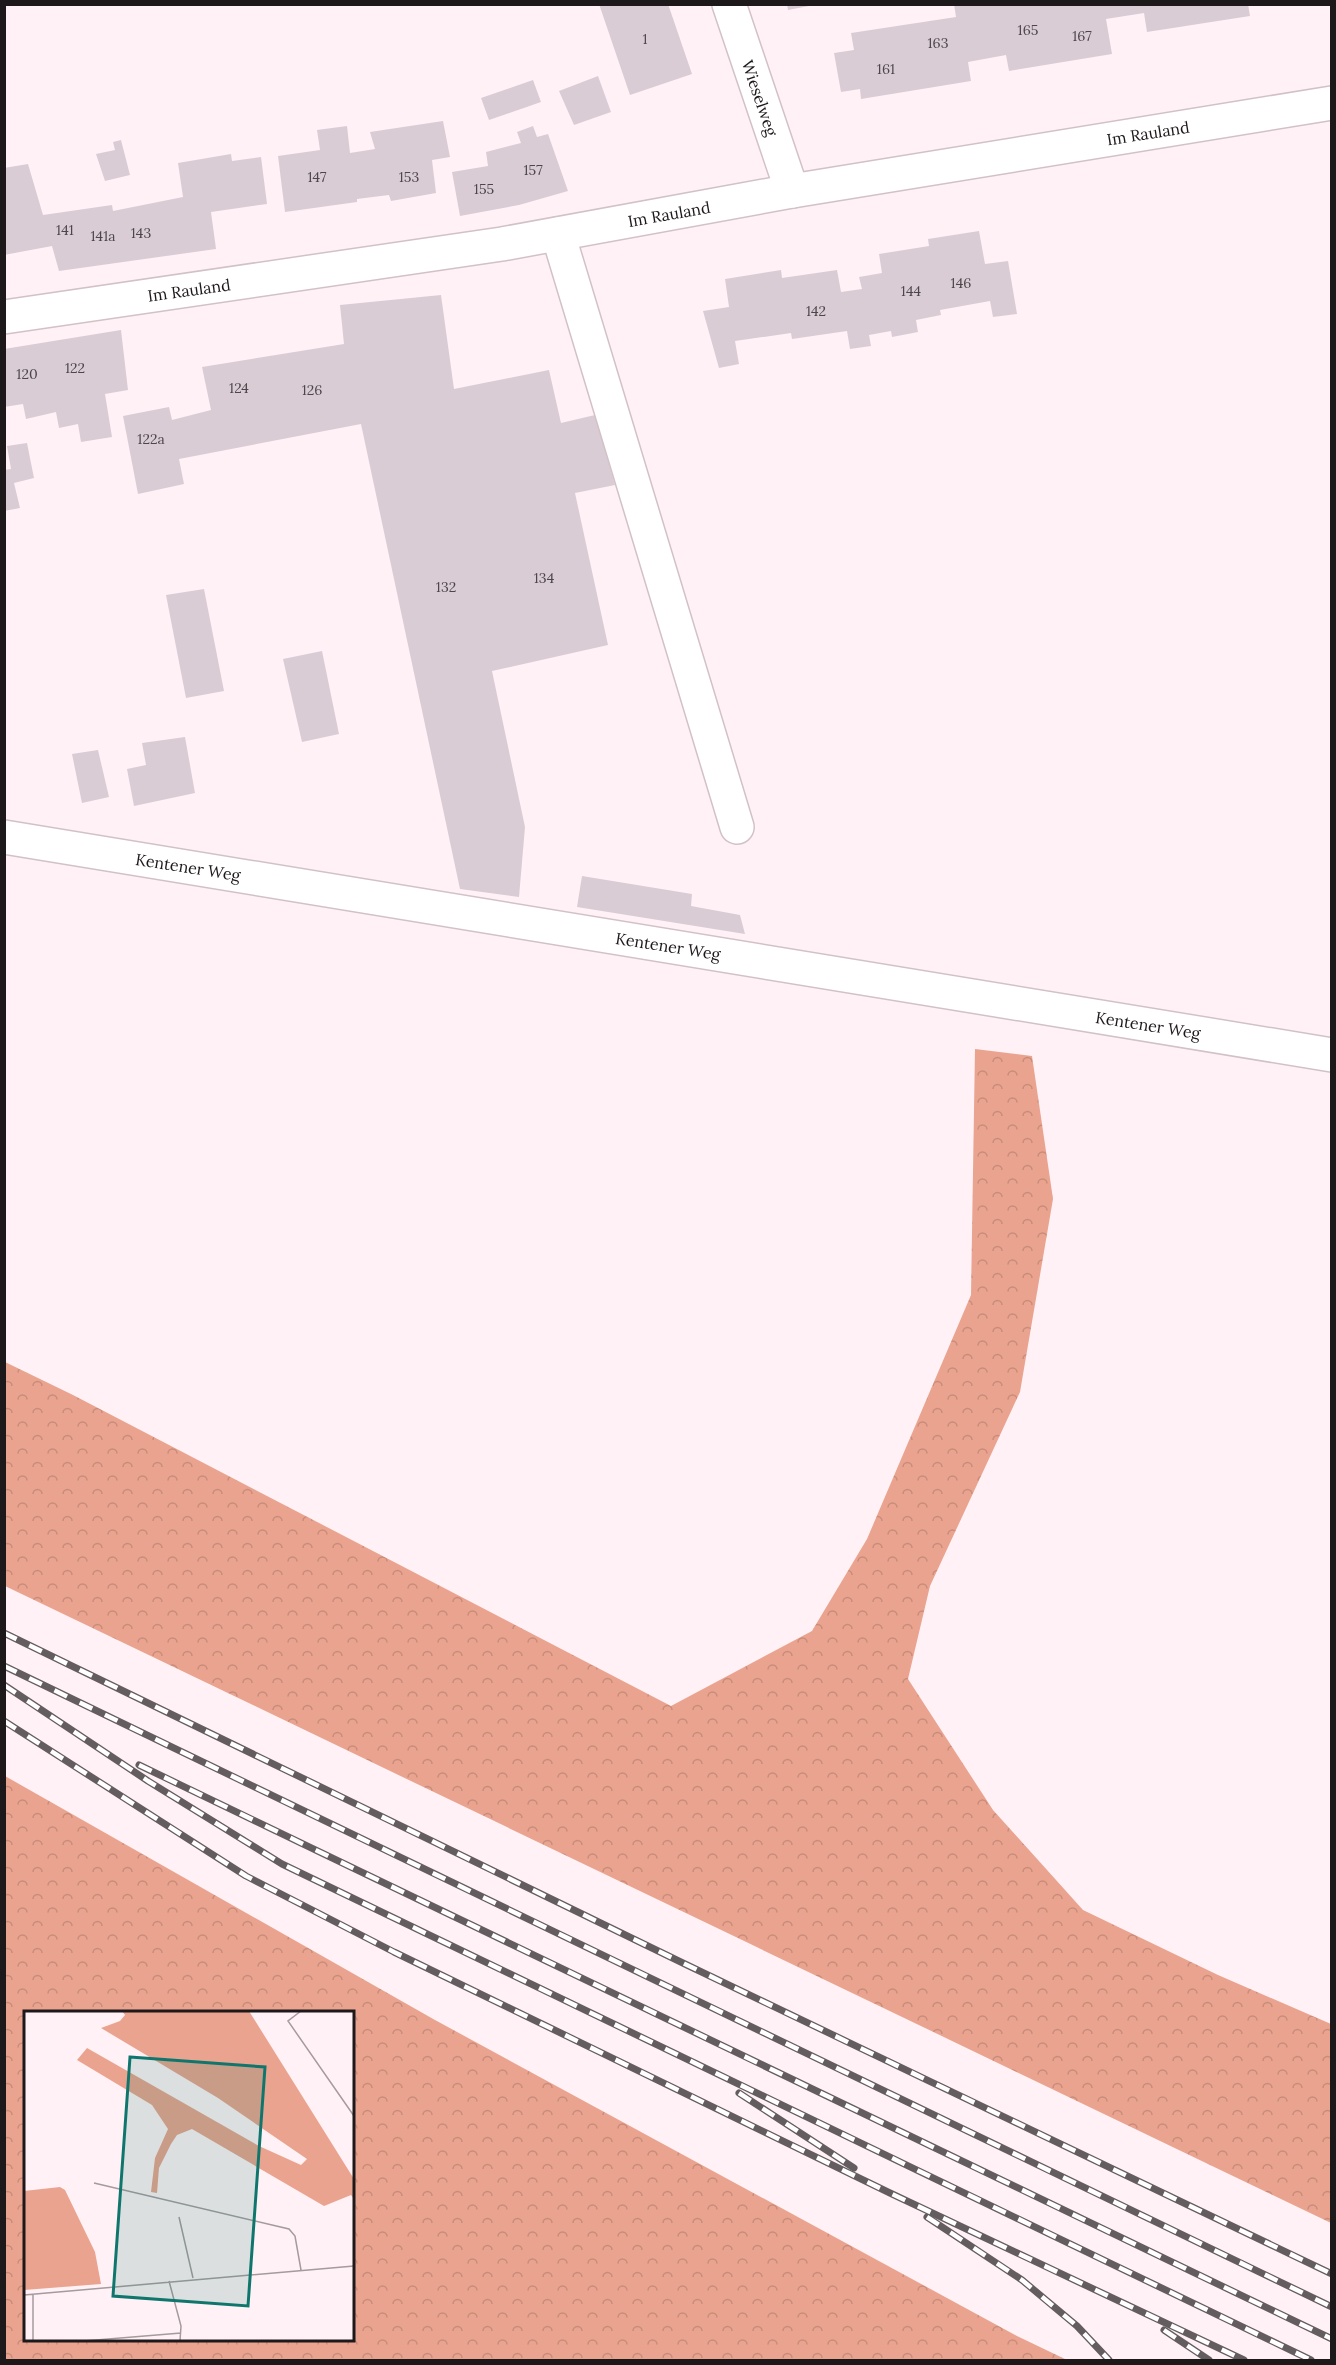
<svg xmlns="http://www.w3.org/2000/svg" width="1336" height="2365" viewBox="0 0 1336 2365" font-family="Lora,serif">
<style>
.forest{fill:url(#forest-crowns);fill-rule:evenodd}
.building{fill:#daccd5}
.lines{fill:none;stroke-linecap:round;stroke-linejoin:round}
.minor-casing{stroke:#d2c2c7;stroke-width:36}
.minor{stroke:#fff;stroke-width:33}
.rail-casing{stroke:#645d5f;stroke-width:7}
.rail{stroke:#fff;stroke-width:4.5;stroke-dasharray:14;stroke-linecap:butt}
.labels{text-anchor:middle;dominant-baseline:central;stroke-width:4.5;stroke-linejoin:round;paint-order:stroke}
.number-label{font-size:14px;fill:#4c4549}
.street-label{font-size:16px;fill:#1d181a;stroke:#fff}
.inset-road{fill:none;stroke:#a59a9d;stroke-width:1.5}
.view{fill:#0f766e;fill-opacity:0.15;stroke:#0f766e;stroke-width:3}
.inset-edge{fill:none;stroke:#1d181a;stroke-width:3}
</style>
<defs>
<pattern id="forest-crowns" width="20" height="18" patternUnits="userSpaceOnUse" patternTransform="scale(1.5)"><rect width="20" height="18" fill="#eaa38e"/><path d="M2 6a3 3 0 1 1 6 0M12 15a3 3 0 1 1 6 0" fill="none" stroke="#c88c7a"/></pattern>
</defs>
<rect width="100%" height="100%" fill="#fff1f5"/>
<g class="forest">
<polygon points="975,1049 1032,1056 1053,1199 1020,1392 930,1586 908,1679 993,1810 1083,1910 1218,1975 1331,2024 1331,2223 5,1586 5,1362 73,1395 671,1706 812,1631 867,1539 971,1295"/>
<path d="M 5,1776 L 435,2020 L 1017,2336 L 1067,2360 L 5,2360 ZM 26,2012 L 352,2012 L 352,2340 L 26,2340 Z"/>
</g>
<g class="building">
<polygon points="599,4 668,4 692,74 630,95"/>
<polygon points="787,4 809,4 809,6 788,10"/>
<polygon points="954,4 1248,4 1250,16 1147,32 1144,13 1106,19 1112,54 1009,71 1006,55 968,62 971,81 861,99 860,89 841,92 834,53 854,50 851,33 956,17"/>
<polygon points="598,76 611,112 574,125 559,91"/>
<polygon points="533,80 541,102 489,120 481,98"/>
<polygon points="443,121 450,157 432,160 436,193 391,201 389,195 357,199 357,202 285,212 278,156 320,150 317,130 347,126 350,153 375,149 370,132"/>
<polygon points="533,126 537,137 548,134 568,191 519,205 460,216 452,172 488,166 486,152 521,143 517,132"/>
<polygon points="121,140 130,175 105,181 96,154 115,150 113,142"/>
<polygon points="231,154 232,161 261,157 267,204 211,212 216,249 59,271 52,246 4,255 4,168 28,164 43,215 112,205 113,211 183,197 178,163"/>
<polygon points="979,231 985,264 1008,261 1017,314 993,317 990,301 940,310 941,315 916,320 918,332 892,337 891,331 869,335 871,346 850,349 847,331 792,339 791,333 735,341 739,364 719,368 703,311 729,307 725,279 781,270 782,278 837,270 841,292 862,289 859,277 882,273 879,254 929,246 928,239"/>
<polygon points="441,295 454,389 549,370 561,423 595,415 615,485 575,493 608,645 492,671 525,827 519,897 460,889 361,424 179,459 184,484 138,494 123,416 169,407 172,420 211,410 202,367 344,344 340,305"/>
<polygon points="121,330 128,390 105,394 112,437 81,442 78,424 59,428 56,412 26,419 23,404 4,407 4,349"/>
<polygon points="27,443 34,478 14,483 20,508 4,511 4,470 11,469 7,446"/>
<polygon points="204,589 224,691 186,698 166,595"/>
<polygon points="322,651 339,734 302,742 283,659"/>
<polygon points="185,737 195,793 134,806 127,769 146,765 142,743"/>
<polygon points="98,750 109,797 82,803 72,754"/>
<polygon points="582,876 692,894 691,906 740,915 745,934 577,907"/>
</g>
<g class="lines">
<g class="minor-casing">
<g id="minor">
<polyline points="729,4 792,191"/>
<polyline points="558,234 737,827"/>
<polyline points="4,317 502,244 792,191 1332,103"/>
<polyline points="4,837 1332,1055"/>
</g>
</g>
<use href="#minor" class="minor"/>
<g class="rail-casing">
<g id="rail">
<polyline points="4,1633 687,1965 1332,2274"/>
<polyline points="4,1666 1332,2307"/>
<polyline points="4,1685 148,1781 282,1864 1311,2360"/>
<polyline points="4,1721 246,1876 394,1952 890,2193 1244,2360"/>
<polyline points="139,1765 1332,2339"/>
<polyline points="739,2093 854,2168"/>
<polyline points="927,2217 1022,2280 1077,2326 1109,2360"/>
<polyline points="1164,2330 1209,2360"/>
</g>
</g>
<use href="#rail" class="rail"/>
</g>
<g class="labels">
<g class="number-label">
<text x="1028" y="30">165</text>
<text x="1082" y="36">167</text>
<text x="645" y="39">1</text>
<text x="938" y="43">163</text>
<text x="886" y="69">161</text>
<text x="533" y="170">157</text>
<text x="317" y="177">147</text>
<text x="409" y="177">153</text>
<text x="484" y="189">155</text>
<text x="65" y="230">141</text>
<text x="141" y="233">143</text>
<text x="103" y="236">141a</text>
<text x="961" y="283">146</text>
<text x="911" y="291">144</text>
<text x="816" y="311">142</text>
<text x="75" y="368">122</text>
<text x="27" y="374">120</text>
<text x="239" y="388">124</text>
<text x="312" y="390">126</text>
<text x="151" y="439">122a</text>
<text x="544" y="578">134</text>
<text x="446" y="587">132</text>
</g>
<g class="street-label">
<text transform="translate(760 98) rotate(71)">Wieselweg</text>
<text transform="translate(1148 133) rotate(-9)">Im Rauland</text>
<text transform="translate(669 214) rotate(-10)">Im Rauland</text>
<text transform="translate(189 290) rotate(-8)">Im Rauland</text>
<text transform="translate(188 867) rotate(9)">Kentener Weg</text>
<text transform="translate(668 946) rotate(9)">Kentener Weg</text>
<text transform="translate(1148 1025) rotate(9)">Kentener Weg</text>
</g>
</g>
<g transform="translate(24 2011)">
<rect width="330" height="330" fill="#fff1f5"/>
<path d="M 98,0 L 225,0 L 330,168 L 330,188 L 327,184 L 300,195 L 168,118 L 153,124 L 147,133 L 135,157 L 133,182 L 127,181 L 131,147 L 144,118 L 128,94 L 53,49 L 63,37 L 235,135 L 277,154 L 283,148 L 194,87 L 77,17 L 96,10 L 101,4 ZM 36,176 L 41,179 L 71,241 L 77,273 L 0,279 L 0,180 Z" fill="#eaa38e"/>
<path class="inset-road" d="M 277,0 L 264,10 L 330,105M 70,172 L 265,218 L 271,225 L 277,259M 155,206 L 169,267M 145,270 L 157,315 L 156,330M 9,283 L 9,330M 0,284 L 330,255M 60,330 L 157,322"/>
<path class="view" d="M 106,46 L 241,56 L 224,295 L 89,285 Z"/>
<rect width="330" height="330" class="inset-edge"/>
</g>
<rect width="1336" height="2365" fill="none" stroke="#1d181a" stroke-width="12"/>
</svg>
